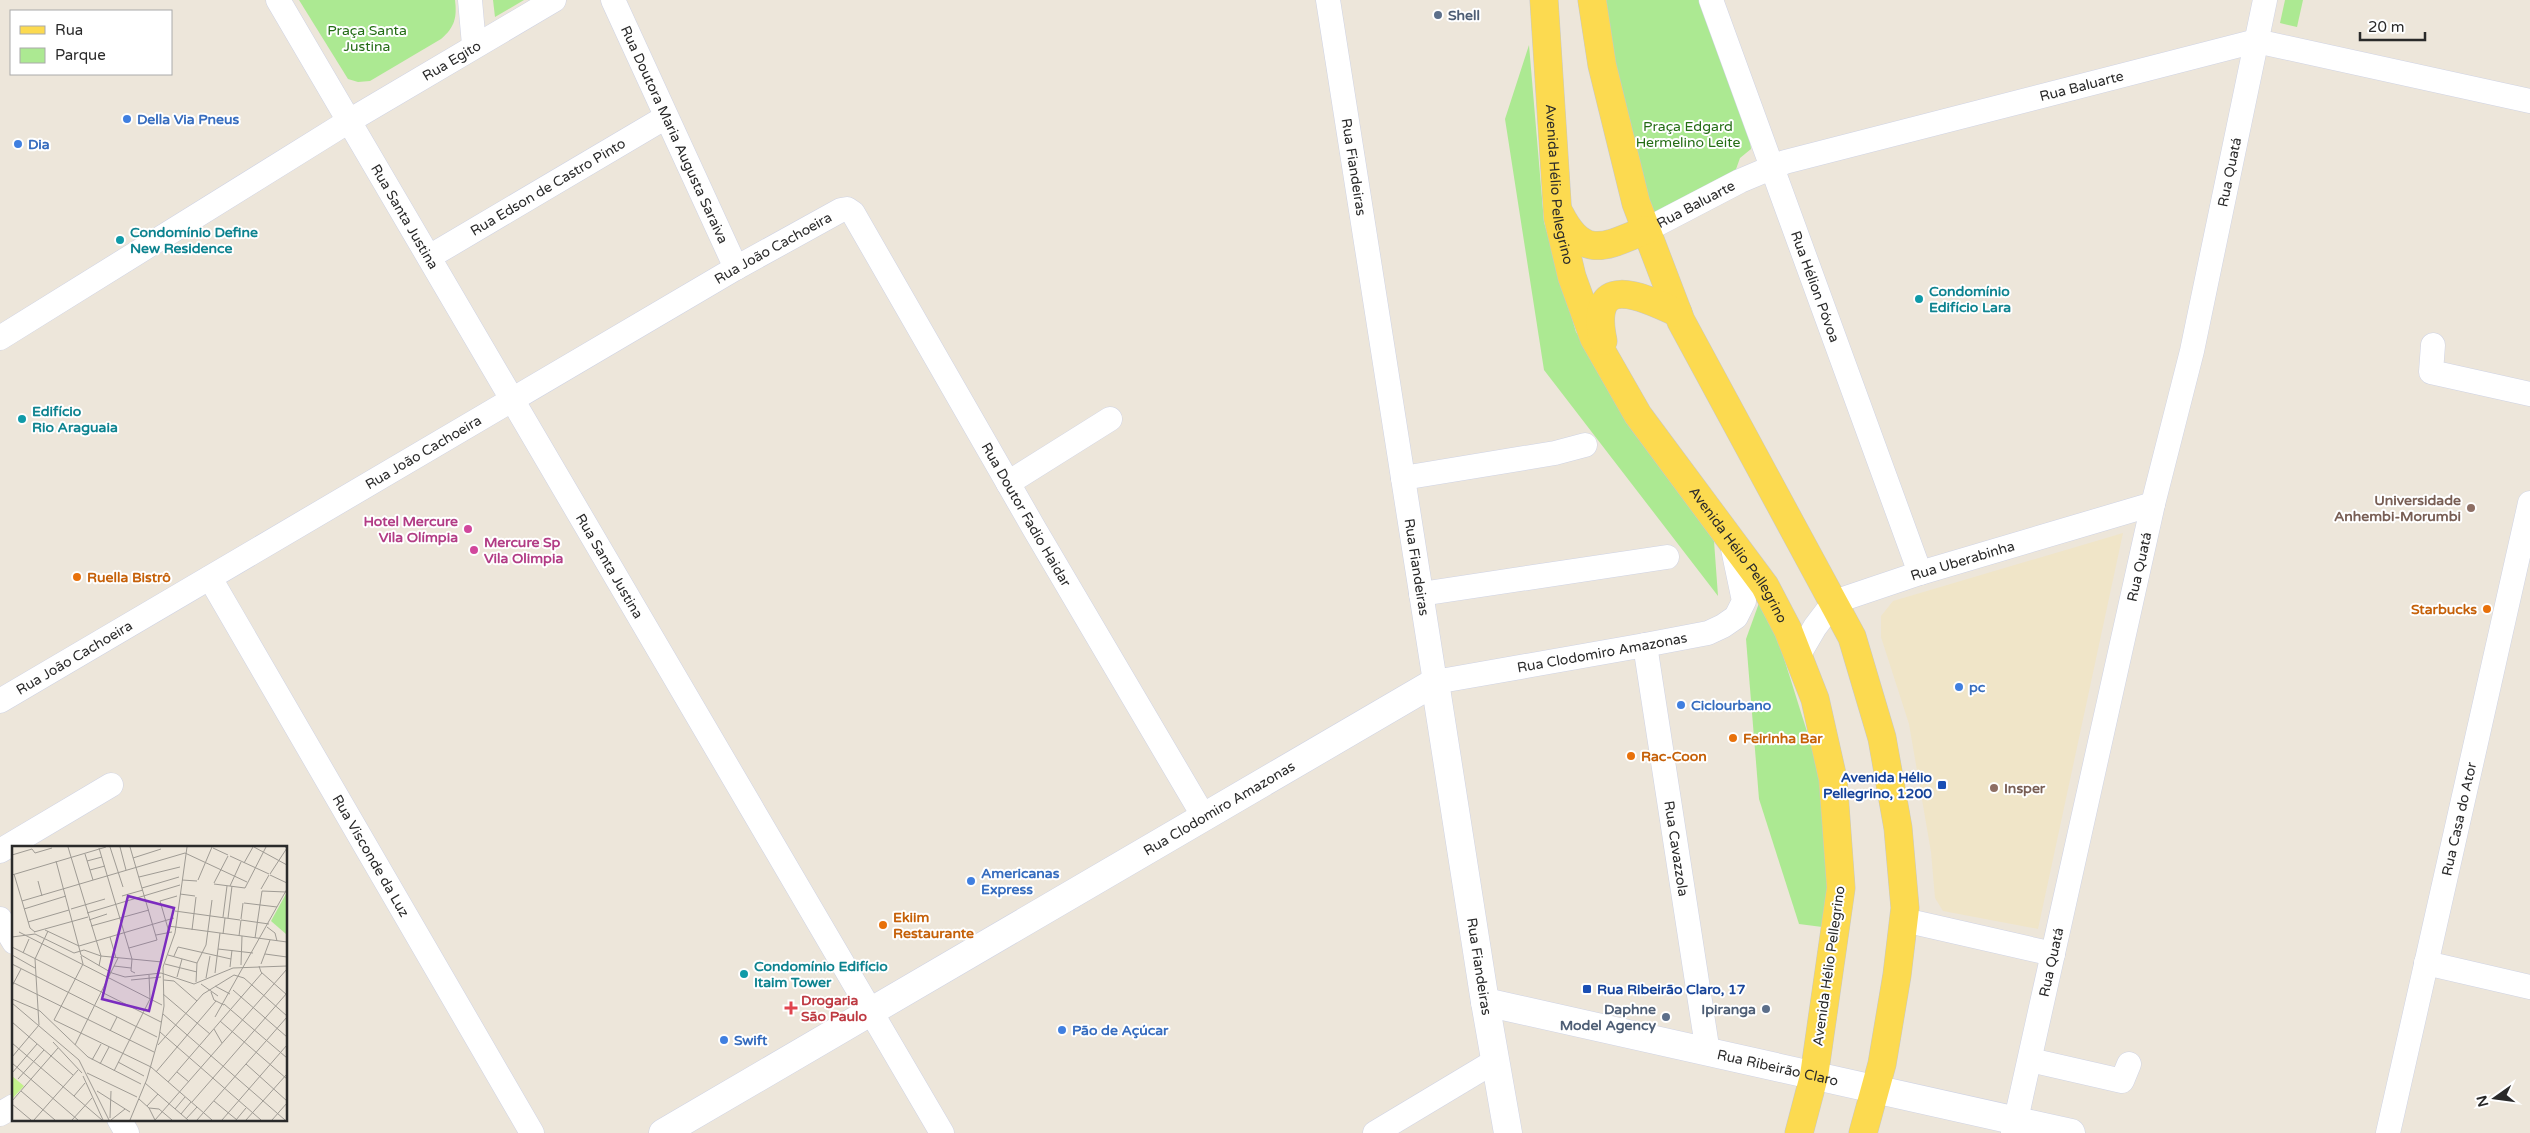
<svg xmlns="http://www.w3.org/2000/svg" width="2530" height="1133" viewBox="0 0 2530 1133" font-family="'Varela Round',sans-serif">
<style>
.education{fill:#f0e5c8}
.green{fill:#ace992}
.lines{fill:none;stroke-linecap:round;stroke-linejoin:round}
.minor-casing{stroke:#cfd3e4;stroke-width:25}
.tertiary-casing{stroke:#cfd3e4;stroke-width:29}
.primary-casing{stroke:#c8c8c8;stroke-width:29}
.minor{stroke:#fff;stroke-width:24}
.tertiary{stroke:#fff;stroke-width:28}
.primary{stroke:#fcda50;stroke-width:28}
.service-dot{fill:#5c6f8a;stroke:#fff;stroke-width:2}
.shop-dot{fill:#3f7fe0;stroke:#fff;stroke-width:2}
.culture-dot{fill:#0f9aa8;stroke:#fff;stroke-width:2}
.education-dot{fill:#8d6e63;stroke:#fff;stroke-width:2}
.hotel-dot{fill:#d1479c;stroke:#fff;stroke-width:2}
.food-dot{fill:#e8710a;stroke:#fff;stroke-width:2}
.transit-dot{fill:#1a4fb4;stroke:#fff;stroke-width:2}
.health-dot{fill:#e0444e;stroke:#fff;stroke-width:2}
.labels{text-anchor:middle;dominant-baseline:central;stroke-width:4;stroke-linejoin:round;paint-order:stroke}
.service-label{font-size:14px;font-weight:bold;fill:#4e5e75;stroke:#fff;text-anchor:end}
.park-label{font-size:14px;fill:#236c14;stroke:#fff}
.street-label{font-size:14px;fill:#2a2a2a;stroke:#fff}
.shop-label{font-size:14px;font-weight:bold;fill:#366cbe;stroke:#fff;text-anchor:start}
.culture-label{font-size:14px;font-weight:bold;fill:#0d838f;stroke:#fff;text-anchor:start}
.education-label{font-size:14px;font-weight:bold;fill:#785e54;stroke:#fff;text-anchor:end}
.hotel-label{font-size:14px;font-weight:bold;fill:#b23c85;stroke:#fff;text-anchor:end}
.food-label{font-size:14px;font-weight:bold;fill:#c56008;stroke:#fff;text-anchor:start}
.transit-label{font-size:14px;font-weight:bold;fill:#164399;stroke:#fff;text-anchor:end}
.health-label{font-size:14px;font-weight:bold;fill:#be3a42;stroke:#fff;text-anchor:start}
.inset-road{fill:none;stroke:#9f9b94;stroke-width:1}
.view{fill:#7b2cbf;fill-opacity:0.15;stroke:#7b2cbf;stroke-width:2.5}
.inset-edge{fill:none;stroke:#2a2a2a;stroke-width:2.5}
</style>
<rect width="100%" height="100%" fill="#ede6da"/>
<polygon class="education" points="2123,533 2038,929 1943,911 1935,898 1931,852 1909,724 1881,637 1881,616 1893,601"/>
<g class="green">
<path d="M 299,0 L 455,0 C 457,17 455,27 441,39 L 370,81 L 358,82 L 348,79 Z"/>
<polygon points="493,0 524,0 495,17"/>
<polygon points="1604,0 1701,0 1749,134 1751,149 1740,158 1735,172 1655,216 1641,181 1607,30"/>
<polygon points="2285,0 2303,0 2297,27 2280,23"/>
<polygon points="1529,45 1544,222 1576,332 1714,541 1718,596 1544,370 1505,119"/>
<polygon points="1759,603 1777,636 1825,789 1830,928 1799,924 1759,799 1746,639"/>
</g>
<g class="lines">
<g class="minor-casing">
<g id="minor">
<path id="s1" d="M 278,0 L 942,1133"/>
<polyline points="470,0 474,45"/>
<path id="s2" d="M 613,0 L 736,268"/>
<path id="s3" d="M 1328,0 L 1435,682 L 1645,645 L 1708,633 L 1723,626 L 1736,617 L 1744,601 L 1732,544"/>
<path id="s4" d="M 1711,0 L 1920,573"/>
<path id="s5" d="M 1646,230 L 1740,181 L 1785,162 L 2256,41 L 2530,101"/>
<path id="s6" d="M 429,257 L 666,117"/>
<path id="s7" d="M 0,338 L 349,121 L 554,0"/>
<polyline points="2433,345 2431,372 2530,394"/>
<polyline points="1403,478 1555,453 1585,445"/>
<polyline points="1008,483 1110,419"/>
<path id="s8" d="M 210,578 L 532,1133"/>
<polyline points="1421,594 1667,557"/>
<path id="s9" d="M 1645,645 L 1708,1053"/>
<path id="s10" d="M 1798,656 L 1815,627 L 1834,602 L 1920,573 L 2153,504"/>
<path id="s11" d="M 0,701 L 736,268 L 841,210 L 847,209 L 853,213 L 1035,530 L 1204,817"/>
<polyline points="0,851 111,785"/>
<polyline points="0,919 14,942"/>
<polyline points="1904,920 2053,954"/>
<polyline points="2426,963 2530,987"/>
<polyline points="2030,1060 2122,1081 2129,1064"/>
<polyline points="0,1114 14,1106"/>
<polyline points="119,1119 127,1133"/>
<polyline points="1375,1133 1495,1061"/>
<path id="s12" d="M 2013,1133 L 2153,504 L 2192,351 L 2265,0"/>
<path id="s13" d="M 2388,1133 L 2530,503"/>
</g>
</g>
<g class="tertiary-casing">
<g id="tertiary">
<path id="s14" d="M 1485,1002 L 2071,1133"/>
<path id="s15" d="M 663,1133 L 1435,682 L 1485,1002 L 1508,1133"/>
</g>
</g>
<g class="primary-casing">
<g id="primary">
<path id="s16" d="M 1544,0 L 1558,218 L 1572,277 L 1594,338 L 1638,415 L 1765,586 L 1788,630 L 1815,699 L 1833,779 L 1841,888 L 1814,1076 L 1799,1133"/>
<polyline points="1592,0 1602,65 1636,203 1681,321 1852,637 1882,738 1898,828 1905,908 1897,975 1882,1064 1863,1133"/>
<path d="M 1560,214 C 1584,261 1606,246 1646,230"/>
<path d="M 1603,341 C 1589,272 1639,295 1678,313"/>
</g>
</g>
<use href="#minor" class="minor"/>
<use href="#tertiary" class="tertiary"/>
<use href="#primary" class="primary"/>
</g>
<g class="service-dot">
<circle cx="1438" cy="15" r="5"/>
<circle cx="1766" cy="1009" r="5"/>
<circle cx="1666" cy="1017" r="5"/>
</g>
<g class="shop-dot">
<circle cx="127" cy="119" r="5"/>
<circle cx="18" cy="144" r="5"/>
<circle cx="1959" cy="687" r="5"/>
<circle cx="1681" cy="705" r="5"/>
<circle cx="971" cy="881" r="5"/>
<circle cx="1062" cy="1030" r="5"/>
<circle cx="724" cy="1040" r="5"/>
</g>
<g class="culture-dot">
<circle cx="120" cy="240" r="5"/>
<circle cx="1919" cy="299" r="5"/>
<circle cx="22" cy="419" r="5"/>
<circle cx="744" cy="974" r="5"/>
</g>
<g class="education-dot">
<circle cx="2471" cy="508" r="5"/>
<circle cx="1994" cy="788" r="5"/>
</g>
<g class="hotel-dot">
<circle cx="468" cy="529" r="5"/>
<circle cx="474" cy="550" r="5"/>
</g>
<g class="food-dot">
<circle cx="77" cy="577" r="5"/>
<circle cx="2487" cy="609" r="5"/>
<circle cx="1733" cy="738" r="5"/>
<circle cx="1631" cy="756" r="5"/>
<circle cx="883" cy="925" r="5"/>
</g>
<g class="transit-dot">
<rect x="1937" y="780" width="10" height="10" rx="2.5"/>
<rect x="1582" y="984" width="10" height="10" rx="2.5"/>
</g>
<path class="health-dot" d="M788.5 1000.5h5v5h5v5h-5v5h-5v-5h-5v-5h5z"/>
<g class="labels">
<g class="service-label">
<text x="1448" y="15" text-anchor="start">Shell</text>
<text x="1656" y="1009">Daphne<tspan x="1656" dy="16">Model Agency</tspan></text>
<text x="1756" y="1009">Ipiranga</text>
</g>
<g class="park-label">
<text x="367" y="30">Praça Santa<tspan x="367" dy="16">Justina</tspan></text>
<text x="1688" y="126">Praça Edgard<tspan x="1688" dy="16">Hermelino Leite</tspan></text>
</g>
<g class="street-label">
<text stroke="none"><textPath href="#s7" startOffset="530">Rua Egito</textPath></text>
<text stroke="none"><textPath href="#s5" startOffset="461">Rua Baluarte</textPath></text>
<text stroke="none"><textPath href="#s2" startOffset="148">Rua Doutora Maria Augusta Saraiva</textPath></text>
<text stroke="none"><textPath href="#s3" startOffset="169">Rua Fiandeiras</textPath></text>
<text stroke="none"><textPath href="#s12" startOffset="985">Rua Quatá</textPath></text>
<text stroke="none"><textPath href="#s16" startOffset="185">Avenida Hélio Pellegrino</textPath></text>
<text stroke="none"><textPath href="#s6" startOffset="138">Rua Edson de Castro Pinto</textPath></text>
<text stroke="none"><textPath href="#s5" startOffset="56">Rua Baluarte</textPath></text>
<text stroke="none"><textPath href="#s1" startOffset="251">Rua Santa Justina</textPath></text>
<text stroke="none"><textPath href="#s11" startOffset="896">Rua João Cachoeira</textPath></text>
<text stroke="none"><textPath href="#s4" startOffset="305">Rua Hélion Póvoa</textPath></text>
<text stroke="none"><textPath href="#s11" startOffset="491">Rua João Cachoeira</textPath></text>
<text stroke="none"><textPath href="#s11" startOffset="1335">Rua Doutor Fadio Haidar</textPath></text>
<text stroke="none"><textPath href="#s16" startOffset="605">Avenida Hélio Pellegrino</textPath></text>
<text stroke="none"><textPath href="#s10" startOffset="200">Rua Uberabinha</textPath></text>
<text stroke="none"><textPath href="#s1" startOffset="656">Rua Santa Justina</textPath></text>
<text stroke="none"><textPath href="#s12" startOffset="580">Rua Quatá</textPath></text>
<text stroke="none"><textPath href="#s3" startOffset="574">Rua Fiandeiras</textPath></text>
<text stroke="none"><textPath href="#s3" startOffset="860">Rua Clodomiro Amazonas</textPath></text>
<text stroke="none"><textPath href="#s11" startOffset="86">Rua João Cachoeira</textPath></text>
<text stroke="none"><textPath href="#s15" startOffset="644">Rua Clodomiro Amazonas</textPath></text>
<text stroke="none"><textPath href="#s13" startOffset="322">Rua Casa do Ator</textPath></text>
<text stroke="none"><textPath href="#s9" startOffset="206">Rua Cavazzola</textPath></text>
<text stroke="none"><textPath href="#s8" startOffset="321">Rua Visconde da Luz</textPath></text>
<text stroke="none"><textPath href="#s12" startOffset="175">Rua Quatá</textPath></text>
<text transform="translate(1829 966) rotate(-82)">Avenida Hélio Pellegrino</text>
<text stroke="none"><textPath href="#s15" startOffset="1182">Rua Fiandeiras</textPath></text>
<text stroke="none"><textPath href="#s14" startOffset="300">Rua Ribeirão Claro</textPath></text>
</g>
<g class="shop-label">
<text x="137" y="119">Della Via Pneus</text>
<text x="28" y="144">Dia</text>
<text x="1969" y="687">pc</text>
<text x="1691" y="705">Ciclourbano</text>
<text x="981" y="873">Americanas<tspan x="981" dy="16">Express</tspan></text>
<text x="1072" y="1030">Pão de Açúcar</text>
<text x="734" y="1040">Swift</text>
</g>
<g class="culture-label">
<text x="130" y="232">Condomínio Define<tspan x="130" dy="16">New Residence</tspan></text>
<text x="1929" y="291">Condomínio<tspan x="1929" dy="16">Edifício Lara</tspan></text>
<text x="32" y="411">Edifício<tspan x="32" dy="16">Rio Araguaia</tspan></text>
<text x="754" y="966">Condomínio Edifício<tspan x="754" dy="16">Itaim Tower</tspan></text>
</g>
<g class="education-label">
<text x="2461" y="500">Universidade<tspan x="2461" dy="16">Anhembi-Morumbi</tspan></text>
<text x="2004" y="788" text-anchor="start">Insper</text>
</g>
<g class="hotel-label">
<text x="458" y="521">Hotel Mercure<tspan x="458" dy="16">Vila Olímpia</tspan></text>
<text x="484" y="542" text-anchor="start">Mercure Sp<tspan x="484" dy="16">Vila Olimpia</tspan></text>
</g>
<g class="food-label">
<text x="87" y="577">Ruella Bistrô</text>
<text x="2477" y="609" text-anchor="end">Starbucks</text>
<text x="1743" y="738">Feirinha Bar</text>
<text x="1641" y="756">Rac-Coon</text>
<text x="893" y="917">Ekiim<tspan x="893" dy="16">Restaurante</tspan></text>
</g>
<g class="transit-label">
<text x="1932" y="777">Avenida Hélio<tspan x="1932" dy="16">Pellegrino, 1200</tspan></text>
<text x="1597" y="989" text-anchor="start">Rua Ribeirão Claro, 17</text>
</g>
<g class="health-label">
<text x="801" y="1000">Drogaria<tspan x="801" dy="16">São Paulo</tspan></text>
</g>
</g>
<g transform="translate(12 846)">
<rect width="275" height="275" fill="#ede6da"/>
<path d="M 275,46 L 275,88 L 274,88 L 259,75 Z" fill="#ace992"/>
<path d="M 0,230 L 12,240 L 0,253 Z" fill="#c3f18c"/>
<path class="inset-road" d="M 56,1 L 89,110 L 87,120M 98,1 L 111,41M 108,1 L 114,24M 242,1 L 275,19M 87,2 L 120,113 L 119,125 L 123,127M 201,2 L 216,9M 73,8 L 81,34M 0,9 L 20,3 L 23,7 L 40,2M 218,10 L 257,28M 121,12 L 149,3M 44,15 L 69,109 L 100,127 L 113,131 L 149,127 L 182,138 L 221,122 L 275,120M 75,15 L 90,11M 232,17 L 241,1M 78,24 L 93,20M 2,28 L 18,82 L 23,86M 258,28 L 275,2 L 273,1M 0,29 L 94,1M 258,29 L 275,37M 127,31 L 168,21M 170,34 L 185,35M 186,34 L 200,1M 26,35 L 30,50M 202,37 L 216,10M 202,38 L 233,42M 218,40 L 229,16M 130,42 L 167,31M 233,42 L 254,1M 249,43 L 257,29M 250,45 L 274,46M 168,48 L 183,50M 110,50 L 131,44M 10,55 L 173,7 L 235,36M 232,57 L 265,61M 12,63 L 54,50M 59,63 L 93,53M 163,65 L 228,74M 75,67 L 168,39M 211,71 L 215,40M 108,72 L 137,64M 216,72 L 220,40M 229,73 L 231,57M 77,74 L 95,68M 229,74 L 257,78M 16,76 L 57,64M 79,80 L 108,72M 156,80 L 275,96M 255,81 L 263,87 L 265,95M 33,84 L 67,100 L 162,72M 180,84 L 184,51M 7,86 L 150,159M 22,86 L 76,71M 157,86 L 148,55 L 165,50M 211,88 L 213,72M 144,89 L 160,86M 227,90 L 229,74M 0,91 L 23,88 L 62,107 L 72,104 L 89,110 L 150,116M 98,91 L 104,112M 243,92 L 250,45M 0,101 L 149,176M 117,102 L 145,94 L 118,1M 206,103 L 241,107M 11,107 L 17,93M 253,108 L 275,111M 0,109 L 23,122M 156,109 L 185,117M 162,110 L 166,101 L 219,113M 0,118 L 145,191M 153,118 L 185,126M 249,118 L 258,94M 229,119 L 230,90M 102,120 L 119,122M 247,120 L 249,126 L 275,149M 218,121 L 220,104M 203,127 L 208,87M 165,131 L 170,113M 194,132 L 198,110M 119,134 L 149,131M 152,134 L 162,135 L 185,155M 0,136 L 142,206M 184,136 L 185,117 L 194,99 L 200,54M 189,138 L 206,150M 0,140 L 9,123M 203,140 L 218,148M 221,144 L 275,191M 199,146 L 202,154 L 212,159M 151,148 L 198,188M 0,153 L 28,165 L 76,211 L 129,238M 0,157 L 67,214 L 97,274M 212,158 L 275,212M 151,168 L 273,274M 203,171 L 275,43M 42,174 L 139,221 L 200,274M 42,174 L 71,118 L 69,110M 208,175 L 275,233M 0,176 L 61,229M 202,183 L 210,197M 98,185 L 105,171M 148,186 L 249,274M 41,196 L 70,227M 0,197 L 90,274M 63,199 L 106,112M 146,199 L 191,148 L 222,129 L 232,132 L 275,170M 0,211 L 27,179 L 23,113 L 36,85M 80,214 L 89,198M 106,216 L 132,230M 0,217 L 66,274M 88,218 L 97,201M 234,218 L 275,255M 102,225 L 138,153 L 137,129M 144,226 L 204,155M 165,226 L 177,236M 0,227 L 25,198M 75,227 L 125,251M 71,230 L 91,274M 6,233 L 32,204M 156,236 L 250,127M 133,237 L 176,274M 9,245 L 43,274M 85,245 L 118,266M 62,250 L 73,237M 127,253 L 137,262 L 143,274M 0,255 L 46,202M 202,255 L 225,274M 180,256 L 275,147M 0,258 L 19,274M 135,260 L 146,248M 137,262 L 147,263 L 160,274M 163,263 L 173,251M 169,268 L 179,256M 98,272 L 99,245M 174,273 L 185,261M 22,274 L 66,224M 60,274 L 80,252M 99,274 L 113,263M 118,274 L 135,233 L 147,191 L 152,160 L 151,121 L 163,87 L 175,1M 143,274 L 275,123M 185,274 L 275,171M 210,274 L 275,199M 224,274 L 234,262M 234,274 L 275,228M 260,274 L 275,257"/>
<path class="view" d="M 116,50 L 162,62 L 137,165 L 90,153 Z"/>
<rect width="275" height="275" class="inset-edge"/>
</g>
<rect x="10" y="10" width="162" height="65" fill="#ffffff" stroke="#aaaaaa"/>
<rect x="20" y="26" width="25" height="8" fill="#fcda50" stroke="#aaaaaa"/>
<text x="55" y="35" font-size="15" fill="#2a2a2a">Rua</text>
<rect x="20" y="48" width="25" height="15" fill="#ace992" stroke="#aaaaaa"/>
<text x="55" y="60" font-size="15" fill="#2a2a2a">Parque</text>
<g transform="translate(2495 1098) rotate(256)" stroke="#ffffff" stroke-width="4" paint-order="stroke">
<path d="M0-4L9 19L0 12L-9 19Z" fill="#2a2a2a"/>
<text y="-8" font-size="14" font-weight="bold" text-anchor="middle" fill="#2a2a2a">N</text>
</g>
<path d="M2360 32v8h65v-8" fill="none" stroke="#2a2a2a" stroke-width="2.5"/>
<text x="2368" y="32" font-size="15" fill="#2a2a2a" stroke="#ffffff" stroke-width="4" paint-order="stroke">20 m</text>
</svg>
